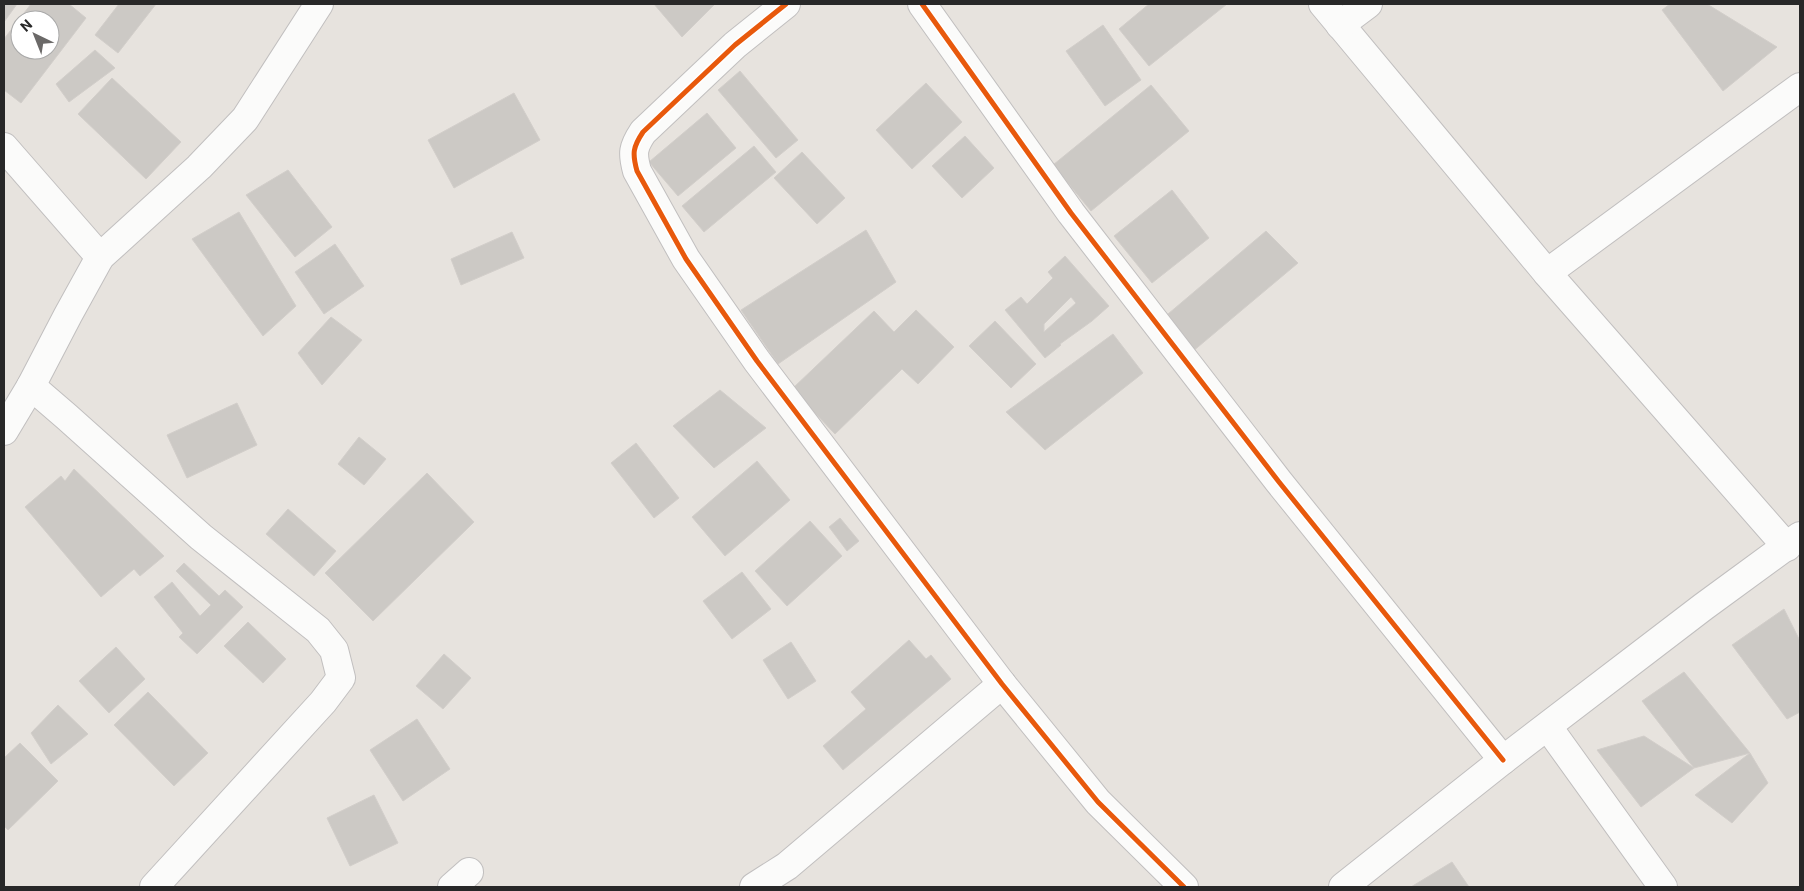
<svg xmlns="http://www.w3.org/2000/svg" width="1804" height="891" viewBox="0 0 1804 891" font-family="Roboto,sans-serif">
<style>
.building{fill:#ccc9c5;stroke:#d2ceca;fill-rule:evenodd}
.lines{fill:none;stroke-linecap:round;stroke-linejoin:round}
.minor-casing{stroke:#c1bfbf;stroke-width:30}
.minor{stroke:#fbfbfa;stroke-width:28}
.cycleway-casing{stroke:#fff;stroke-width:8}
.cycleway{stroke:#e8590c;stroke-width:5}
</style>
<rect width="100%" height="100%" fill="#e7e3de"/>
<g class="building">
<polygon points="4,4 17,4 4,22"/>
<path d="M 31,4 L 69,4 L 86,18 L 21,103 L 4,90 L 4,39 ZM 20,20 L 50,20 L 50,50 L 20,50 Z"/>
<polygon points="119,4 156,4 118,53 95,35"/>
<polygon points="654,4 715,4 682,37"/>
<polygon points="1149,4 1227,4 1149,66 1119,29"/>
<polygon points="1670,4 1707,4 1777,47 1723,91 1662,10"/>
<polygon points="1103,25 1141,80 1105,106 1066,51"/>
<polygon points="95,50 115,68 69,102 56,84"/>
<polygon points="740,71 798,140 776,158 718,90"/>
<polygon points="112,78 181,142 146,179 78,114"/>
<polygon points="926,83 962,122 912,169 876,130"/>
<polygon points="1151,85 1189,131 1091,211 1053,165"/>
<polygon points="514,93 540,140 454,188 428,140"/>
<polygon points="707,113 736,148 678,196 649,162"/>
<polygon points="965,136 994,168 962,198 932,166"/>
<polygon points="754,146 776,172 704,232 682,206"/>
<polygon points="802,152 845,198 817,224 774,178"/>
<polygon points="288,170 332,227 295,257 246,195"/>
<polygon points="1172,190 1209,238 1152,283 1114,236"/>
<polygon points="239,212 296,306 263,336 192,239"/>
<polygon points="866,230 896,282 778,364 741,310"/>
<polygon points="1266,231 1298,263 1192,352 1168,314"/>
<polygon points="512,232 524,258 461,285 451,259"/>
<polygon points="335,244 364,286 324,314 295,272"/>
<path d="M 1065,256 L 1109,306 L 1092,321 L 1060,344 L 1061,345 L 1045,358 L 1005,310 L 1021,297 L 1027,304 L 1053,278 L 1048,272 ZM 1071,297 L 1076,303 L 1044,332 L 1044,324 Z"/>
<polygon points="916,310 954,347 918,384 902,369 835,434 792,389 874,311 894,332"/>
<polygon points="331,317 362,340 322,385 298,353"/>
<polygon points="995,321 1036,364 1011,388 969,346"/>
<polygon points="1113,334 1143,373 1045,450 1006,412"/>
<polygon points="720,390 766,428 714,468 673,426"/>
<polygon points="237,403 257,445 187,478 167,435"/>
<polygon points="359,437 386,459 364,485 338,464"/>
<polygon points="636,443 679,498 654,518 611,463"/>
<polygon points="757,461 790,500 725,556 692,517"/>
<polygon points="74,469 164,556 140,576 134,569 101,597 25,507 61,476 65,481"/>
<polygon points="427,473 474,522 373,621 325,573"/>
<polygon points="288,509 336,551 314,576 266,534"/>
<polygon points="840,518 859,541 847,551 829,527"/>
<polygon points="810,521 842,556 787,606 755,571"/>
<polygon points="184,563 219,596 225,590 243,607 197,654 179,637 183,633 154,597 172,582 200,616 211,605 176,571"/>
<polygon points="742,572 771,609 732,639 703,601"/>
<polygon points="1784,609 1800,641 1800,712 1787,719 1732,645"/>
<polygon points="248,622 286,659 263,683 224,646"/>
<polygon points="909,640 926,659 931,655 951,679 843,770 823,746 866,709 851,692"/>
<polygon points="791,642 816,681 788,699 763,660"/>
<polygon points="116,647 145,679 109,713 79,681"/>
<polygon points="444,654 471,678 443,709 416,686"/>
<polygon points="1684,672 1750,753 1694,768 1642,701"/>
<polygon points="148,692 208,753 174,786 114,725"/>
<polygon points="58,705 88,734 51,764 31,733"/>
<polygon points="417,719 450,769 403,801 370,750"/>
<polygon points="1644,736 1694,768 1641,807 1597,750"/>
<polygon points="20,743 58,781 8,830 4,826 4,758"/>
<polygon points="1750,753 1768,783 1732,823 1695,795"/>
<polygon points="374,795 398,843 350,866 327,818"/>
<polygon points="1452,862 1469,887 1411,887"/>
</g>
<g class="lines">
<g class="minor-casing">
<g id="minor">
<path d="M 786,4 L 735,45 L 643,132 C 633,147 632,153 637,171 L 686,259 L 757,361 L 1002,684 L 1098,802 L 1184,887"/>
<polyline points="922,4 1071,213 1279,482 1503,760"/>
<polyline points="1323,4 1547,273 1787,547"/>
<polyline points="1340,25 1368,4"/>
<polyline points="4,147 100,257"/>
<polyline points="1547,273 1800,87"/>
<polyline points="31,386 67,417 201,537 318,630 334,650 341,678 323,702 154,887"/>
<polyline points="4,431 31,386 68,315 100,257 199,167 245,119 319,4"/>
<polyline points="1548,727 1663,887"/>
<polyline points="452,887 469,872"/>
<polyline points="754,887 787,866 1002,684"/>
<polyline points="1343,887 1503,760 1703,607 1800,536"/>
</g>
</g>
<use href="#minor" class="minor"/>
<g class="cycleway-casing">
<g id="cycleway">
<path d="M 786,4 L 735,45 L 643,132 C 633,147 632,153 637,171 L 686,259 L 757,361 L 1002,684 L 1098,802 L 1184,887"/>
<polyline points="922,4 1071,213 1279,482 1503,760"/>
</g>
</g>
<use href="#cycleway" class="cycleway"/>
</g>
<rect width="1804" height="891" fill="none" stroke="#282828" stroke-width="10"/>
<g transform="translate(35 35) rotate(317)"><circle r="24" fill="#ffffff" stroke="#a9a9a9"/>
<path d="M0-4L9 19L0 12L-9 19Z" fill="#6b6968"/>
<text y="-8" font-size="14" font-weight="bold" text-anchor="middle" fill="#282828">N</text>
</g>
</svg>
